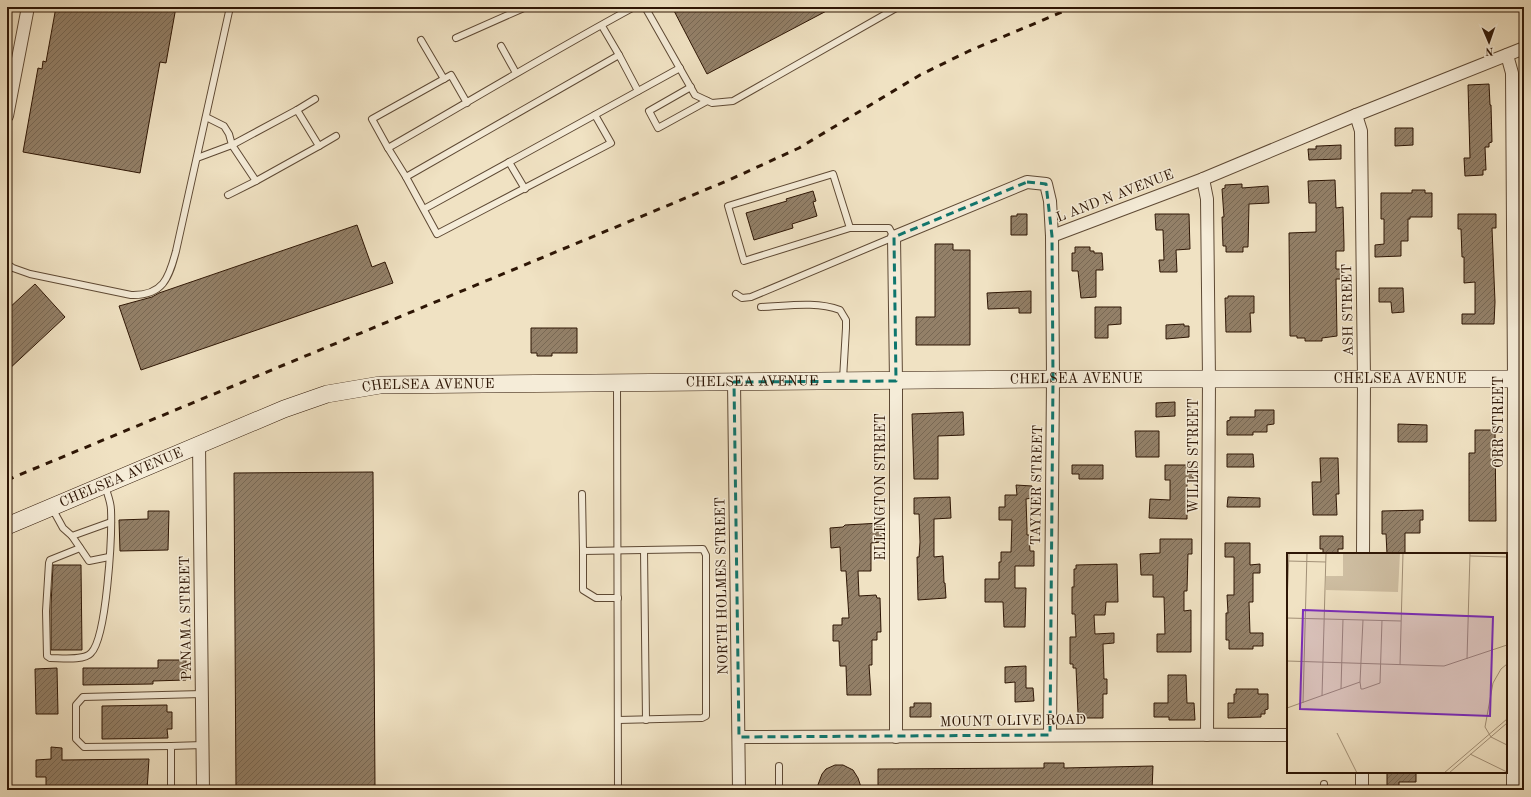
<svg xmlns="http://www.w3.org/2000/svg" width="1531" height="797" viewBox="0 0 1531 797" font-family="'Old Standard TT',serif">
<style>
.building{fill:url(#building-hatch);stroke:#2e1605}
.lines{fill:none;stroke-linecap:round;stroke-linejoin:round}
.lane-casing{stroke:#5e4934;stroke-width:8}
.street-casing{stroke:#5e4934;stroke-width:14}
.secondary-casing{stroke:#2e1605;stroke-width:18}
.lane{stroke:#f5ecd8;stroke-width:6}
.street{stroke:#f5ecd8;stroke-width:12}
.secondary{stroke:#f5ecd8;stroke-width:17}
.rail{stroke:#2e1605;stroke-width:3;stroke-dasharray:7 7;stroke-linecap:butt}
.marked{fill:none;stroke:#0f766e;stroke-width:3;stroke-dasharray:8 5;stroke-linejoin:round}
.labels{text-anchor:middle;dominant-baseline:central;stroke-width:3;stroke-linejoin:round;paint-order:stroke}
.street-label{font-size:14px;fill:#2e1605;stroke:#f5ecd8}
.inset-road{fill:none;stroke:#a29077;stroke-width:1}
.view{fill:#7b2cbf;fill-opacity:0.15;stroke:#7b2cbf;stroke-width:2}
.inset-edge{fill:none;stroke:#2e1605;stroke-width:2}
</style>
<defs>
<pattern id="building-hatch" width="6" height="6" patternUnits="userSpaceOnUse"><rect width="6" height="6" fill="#938068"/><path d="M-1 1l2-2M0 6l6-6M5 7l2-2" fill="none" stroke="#786854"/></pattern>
</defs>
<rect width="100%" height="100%" fill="#f0e2c3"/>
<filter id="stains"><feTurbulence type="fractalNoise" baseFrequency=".005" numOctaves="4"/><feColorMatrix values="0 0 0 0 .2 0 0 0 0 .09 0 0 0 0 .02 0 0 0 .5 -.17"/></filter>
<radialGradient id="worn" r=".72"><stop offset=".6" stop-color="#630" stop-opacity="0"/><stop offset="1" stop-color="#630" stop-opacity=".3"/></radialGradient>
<g class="building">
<polygon points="56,7 176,7 166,63 160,62 140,173 23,152 38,68 42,69 43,61 46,62"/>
<polygon points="672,7 834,7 707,74"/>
<polygon points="1489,84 1490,105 1491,105 1492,142 1489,143 1489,147 1485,147 1486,170 1483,170 1483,175 1465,176 1464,158 1470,158 1468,85"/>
<polygon points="1395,128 1413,128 1413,145 1395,146"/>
<polygon points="1341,145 1341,159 1309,160 1308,149 1316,149 1316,146 1319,146"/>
<polygon points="1335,180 1336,208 1343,207 1344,243 1344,251 1336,251 1336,269 1341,269 1341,279 1336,279 1337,336 1322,338 1322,341 1305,341 1305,338 1297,338 1297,336 1290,336 1289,233 1316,232 1316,203 1309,203 1308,181"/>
<polygon points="1242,184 1242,188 1268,186 1269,203 1249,204 1248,247 1243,247 1243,252 1226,252 1226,246 1223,246 1222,217 1224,217 1222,189 1225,188 1225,185"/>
<polygon points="1412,190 1425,190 1425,193 1432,193 1432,217 1410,217 1410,219 1408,219 1408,241 1401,241 1401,256 1375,257 1375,245 1384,244 1384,219 1381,219 1381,193 1412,193"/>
<polygon points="813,191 816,201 813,202 817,216 792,224 793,228 754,240 746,213 787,201 786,199"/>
<polygon points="1017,214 1027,214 1027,235 1011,235 1011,216 1017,216"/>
<polygon points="1155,214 1189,214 1190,249 1176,250 1177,272 1160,272 1159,260 1164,260 1163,230 1156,230"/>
<polygon points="1458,214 1496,214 1496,228 1492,228 1495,302 1494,324 1462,324 1462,314 1475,314 1475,282 1464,283 1464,257 1462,257 1461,229 1458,229"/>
<polygon points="357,225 372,267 385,262 393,283 141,370 119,306 152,297 159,293"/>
<polygon points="935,244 953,244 953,250 970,250 970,345 916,345 916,317 935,317"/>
<polygon points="1075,247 1090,247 1090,251 1094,251 1094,253 1102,253 1103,270 1096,270 1096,297 1081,298 1078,271 1072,271 1072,253 1075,253"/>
<polygon points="35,284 65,317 7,371 7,310"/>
<polygon points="1379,288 1403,288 1404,312 1392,313 1391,302 1379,302"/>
<polygon points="1031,291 1031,313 1019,313 1019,308 988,309 987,293"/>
<polygon points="1228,296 1254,296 1254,313 1250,313 1251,332 1226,332 1225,298 1228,298"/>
<polygon points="1095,307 1121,307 1121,324 1108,325 1108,338 1095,338"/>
<polygon points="1184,324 1184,326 1189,326 1189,337 1166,339 1166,325"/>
<polygon points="531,328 577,328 577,353 552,353 552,356 537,356 537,353 531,353"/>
<polygon points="1175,402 1175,416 1156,417 1156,403"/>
<polygon points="1255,410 1274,410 1274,424 1267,425 1267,432 1253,432 1253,435 1227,435 1227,421 1230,420 1230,417 1255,417"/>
<polygon points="963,412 964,435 938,436 938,479 914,479 912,414"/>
<polygon points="1398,424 1427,425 1427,442 1398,442"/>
<polygon points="1475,430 1495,430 1496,521 1469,521 1469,453 1475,453"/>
<polygon points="1135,431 1159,431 1159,457 1136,457"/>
<polygon points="1227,454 1253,454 1254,467 1227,467"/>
<polygon points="1320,458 1338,458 1339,494 1336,494 1337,515 1313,515 1312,482 1321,482"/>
<polygon points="1072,465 1103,465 1103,479 1079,479 1079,474 1072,474"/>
<polygon points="1165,465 1193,465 1193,480 1187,480 1187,519 1149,518 1150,499 1170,500 1170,480 1165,480"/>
<polygon points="373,472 375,790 236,790 234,473"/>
<polygon points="1016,485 1032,486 1032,498 1026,499 1027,529 1027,535 1029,535 1030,551 1034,551 1034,566 1015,566 1015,588 1026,588 1025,627 1004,627 1003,602 985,602 985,579 999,579 999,562 1001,562 1001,552 1011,552 1012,520 999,520 999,507 1005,507 1005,495 1017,495"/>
<polygon points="950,497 951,518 934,519 934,557 943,556 944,583 945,583 946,598 918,600 917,557 919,557 920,542 919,514 914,514 914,498"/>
<polygon points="1228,497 1260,498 1260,507 1227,507"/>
<polygon points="1423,510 1423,520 1420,520 1420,533 1405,533 1405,554 1387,554 1386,534 1382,534 1382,511"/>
<polygon points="148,511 169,511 168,550 120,551 119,520 148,519"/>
<polygon points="881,523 881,542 871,543 871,571 858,571 859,596 876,595 877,598 880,598 881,632 877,632 877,640 872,640 872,665 869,665 871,695 847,695 846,666 840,666 839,641 833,641 833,625 842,625 842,618 849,618 846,571 841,571 840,547 831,548 830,528 843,527 845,525"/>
<polygon points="1320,536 1343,536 1343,549 1338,549 1338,554 1323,554 1323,549 1320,549"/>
<polygon points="1160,539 1192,539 1192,554 1188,554 1187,591 1184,591 1184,611 1191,610 1191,652 1157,652 1157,634 1165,634 1164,597 1153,597 1153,575 1141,575 1140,554 1160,553"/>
<polygon points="1225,543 1250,543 1250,565 1260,564 1260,573 1253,573 1253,602 1249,602 1250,633 1263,633 1263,646 1253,646 1253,649 1229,649 1229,640 1226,640 1226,613 1228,613 1227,595 1234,595 1234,557 1225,557"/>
<polygon points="1117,564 1118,602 1106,602 1105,615 1094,615 1095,634 1114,633 1114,643 1103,644 1104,679 1107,679 1107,694 1103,694 1103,718 1081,718 1081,712 1078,713 1076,668 1073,668 1073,664 1070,664 1070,637 1076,637 1075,614 1072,614 1072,587 1074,587 1074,569 1076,569 1076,565"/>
<polygon points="53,565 81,565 82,650 51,650 51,605"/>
<polygon points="158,660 186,660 186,680 153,681 153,684 83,685 83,668 158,668"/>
<polygon points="1026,666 1026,688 1033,688 1034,701 1015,702 1015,682 1005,683 1005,667"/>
<polygon points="57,668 58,714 36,714 35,669"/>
<polygon points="1168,675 1186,675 1187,703 1194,703 1195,720 1169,720 1169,717 1154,717 1154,703 1168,703"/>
<polygon points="1236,689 1258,689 1258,694 1268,694 1268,709 1265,710 1265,714 1261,714 1261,717 1228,718 1228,703 1234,703 1234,694 1236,694"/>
<polygon points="914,703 931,703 931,717 910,717 910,707 914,707"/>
<polygon points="167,705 167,712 172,712 172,729 167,729 168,738 102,739 102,706"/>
<polygon points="51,747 62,748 62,760 149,759 147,790 46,790 46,777 36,777 36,760 51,759"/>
<polygon points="1044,763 1064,763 1064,768 1153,766 1152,790 878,790 878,769 1044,768"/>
<polygon points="835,765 843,765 853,770 858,778 862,790 816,790 822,774 826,769"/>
<polygon points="1390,772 1416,772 1416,782 1399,782 1399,790 1387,790 1387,773"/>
</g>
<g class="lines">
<g class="lane-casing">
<g id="lane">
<polyline points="645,7 695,95 712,103 733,101 898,7"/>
<polyline points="602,26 619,55"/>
<polyline points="456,38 526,7"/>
<polyline points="421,40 444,79"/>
<polyline points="501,46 516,73"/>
<polyline points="691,87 649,111 658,128 707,101"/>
<path d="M 467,103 L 451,75 L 372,119 L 388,148 C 470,101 551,52 634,7"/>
<polyline points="297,110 315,99"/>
<polyline points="595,115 611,143 437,234 406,177 619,55 638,91"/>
<polyline points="319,146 336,136"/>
<polyline points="388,148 406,177"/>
<polyline points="197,158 232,145 297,110 319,146 256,181 232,145 229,134 224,126 206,117"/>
<polyline points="509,162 525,189"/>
<polyline points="228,195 256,181"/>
<polyline points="424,209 680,68"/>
<path d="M 7,264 L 13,268 L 30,274 L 131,295 C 163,296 169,278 176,251 L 230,7"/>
<polyline points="736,294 742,298 751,297 894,237 889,228 850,228 744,261 728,206 833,174 850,228"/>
<path d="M 761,307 C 787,306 816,301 840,310 L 846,320 L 846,328 L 843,379"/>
<polyline points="617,384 618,790"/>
<polyline points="582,494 583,551 703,549 706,555 706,716 702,718 618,720"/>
<polyline points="52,508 63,528 72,536 111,522"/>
<polyline points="72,536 89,561 109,557"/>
<path d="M 80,548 L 50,560 L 49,563 L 46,611 L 47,656 L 50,658 C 61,658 84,661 91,653 C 107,637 112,535 111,510 C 111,502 107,493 105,486"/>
<polyline points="644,550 646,720"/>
<polyline points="583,551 583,590 596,598 618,598"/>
<polyline points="171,746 84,747 76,739 76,705 83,697 202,694"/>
<polyline points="779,766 779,790"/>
<polyline points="1324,784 1324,790"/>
<polyline points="171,790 171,746 203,745"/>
</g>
</g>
<g class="street-casing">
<g id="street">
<polyline points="1507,55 1512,73 1514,379 1513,790"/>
<polyline points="1356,115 1361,131 1364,380 1363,554"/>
<polyline points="7,116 28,7"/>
<polyline points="1203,179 1207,199 1209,379 1207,735"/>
<polyline points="1052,236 1203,179 1356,115 1524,48"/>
<polyline points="734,382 739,790"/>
<polyline points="199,445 203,790"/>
<polyline points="1506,733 1524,733"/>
<path d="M 739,737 C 922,737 1105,734 1288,735"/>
<polyline points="896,737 896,381 894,237 1027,182 1046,184 1050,201 1052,236 1053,379 1050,735"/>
<polyline points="1362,790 1362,772"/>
</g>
</g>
<g class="secondary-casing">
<g id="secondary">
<path id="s1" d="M 7,526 L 284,409 L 327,394 L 380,385 L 1053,379 L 1524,379"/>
</g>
</g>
<use href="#lane" class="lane"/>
<use href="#street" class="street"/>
<use href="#secondary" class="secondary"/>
<polyline class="rail" points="7,480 729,180 799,148 920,75 969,51 1074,7"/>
</g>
<path class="marked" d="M 1027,182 L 1046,184 L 1052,236 L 1053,379 L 1050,735 L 739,737 L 734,382 L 896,381 L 894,237 Z"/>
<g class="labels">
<g class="street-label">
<text transform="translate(1115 196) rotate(-21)">L AND N AVENUE</text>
<text transform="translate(1348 310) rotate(-91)">ASH STREET</text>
<text stroke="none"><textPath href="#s1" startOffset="1096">CHELSEA AVENUE</textPath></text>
<text stroke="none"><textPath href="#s1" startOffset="1420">CHELSEA AVENUE</textPath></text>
<text stroke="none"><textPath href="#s1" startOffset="772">CHELSEA AVENUE</textPath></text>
<text stroke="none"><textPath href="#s1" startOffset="448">CHELSEA AVENUE</textPath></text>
<text transform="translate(1499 422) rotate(-90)">ORR STREET</text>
<text transform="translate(1194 456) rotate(-90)">WILLIS STREET</text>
<text stroke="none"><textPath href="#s1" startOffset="124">CHELSEA AVENUE</textPath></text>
<text transform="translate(1037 485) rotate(-89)">TAYNER STREET</text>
<text transform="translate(881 487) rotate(-90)">ELLINGTON STREET</text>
<text transform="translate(722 586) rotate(-91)">NORTH HOLMES STREET</text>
<text transform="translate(186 618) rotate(-91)">PANAMA STREET</text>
<text transform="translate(1013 721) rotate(-1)">MOUNT OLIVE ROAD</text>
</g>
</g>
<g transform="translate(1287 553)">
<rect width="220" height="220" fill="#f0e2c3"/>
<path d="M 56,0 L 113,0 L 111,39 L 39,37 L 39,23 L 56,23 Z" fill="#cfbfa3"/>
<path class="inset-road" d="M 183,3 L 220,4M 1,8 L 39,9M 0,51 L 2,0M 0,65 L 114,68M 76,67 L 73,129 L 74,136 L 76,136 L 93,130 L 95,67M 180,106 L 183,0M 0,108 L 157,113 L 220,92M 220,111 L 214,116 L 206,130 L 198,174 L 204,184 L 220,192M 113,112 L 116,0M 54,136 L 56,66M 35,143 L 39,0M 16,150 L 20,0M 0,155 L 73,129M 50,180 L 70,220M 183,201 L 220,219M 157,220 L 220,166M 162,220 L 220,170"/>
<path class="view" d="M 16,57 L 206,64 L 203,163 L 13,156 Z"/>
<rect width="220" height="220" class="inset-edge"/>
</g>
<rect width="1531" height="797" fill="none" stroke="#f0e2c3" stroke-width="24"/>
<rect x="8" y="8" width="1515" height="781" fill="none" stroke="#2e1605" stroke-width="2"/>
<rect x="12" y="12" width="1507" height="773" fill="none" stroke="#2e1605"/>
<g transform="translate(1489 42) rotate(178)" stroke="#f5ecd8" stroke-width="3" paint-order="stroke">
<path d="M0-3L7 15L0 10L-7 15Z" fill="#2e1605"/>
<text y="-6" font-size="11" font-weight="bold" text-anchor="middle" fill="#2e1605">N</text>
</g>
<rect width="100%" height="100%" filter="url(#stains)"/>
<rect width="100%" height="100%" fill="url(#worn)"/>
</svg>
